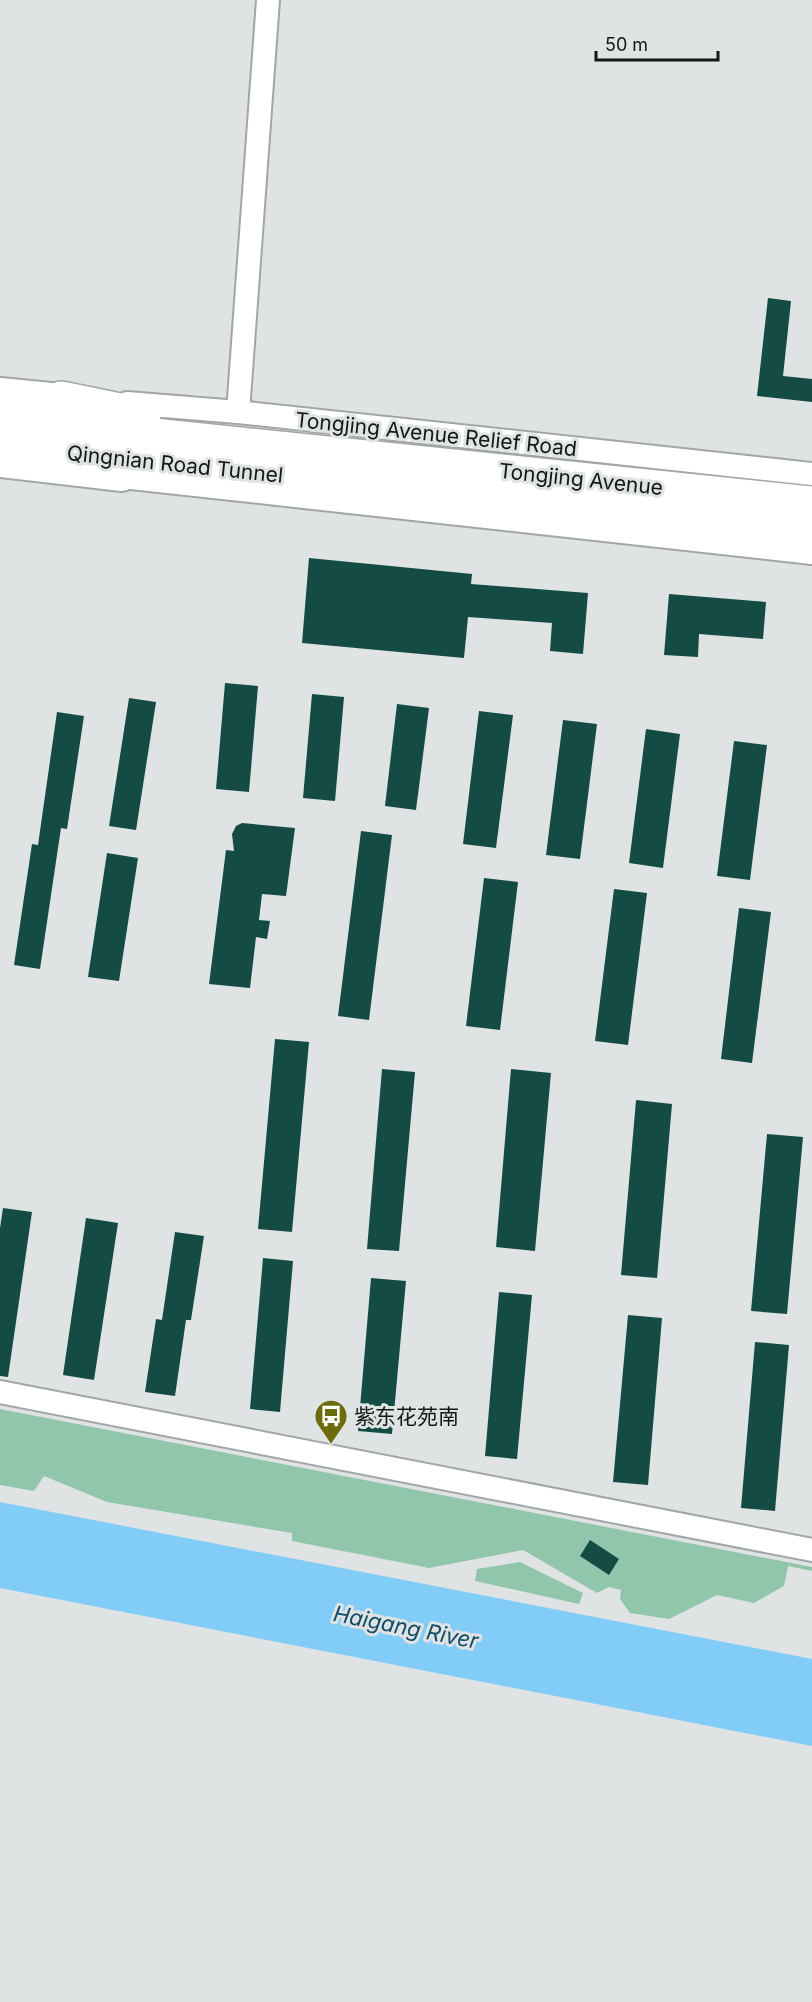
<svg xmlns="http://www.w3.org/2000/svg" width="812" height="2002" viewBox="0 0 812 2002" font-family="Inter,'Noto Sans SC',sans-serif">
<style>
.green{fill:#91c6ac}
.water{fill:#82ccf8}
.building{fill:#144c44}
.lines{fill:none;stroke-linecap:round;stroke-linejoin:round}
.minor-casing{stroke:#a1a6a6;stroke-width:26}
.major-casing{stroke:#a1a6a6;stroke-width:32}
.highway-casing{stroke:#a1a6a6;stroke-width:36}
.minor{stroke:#fff;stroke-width:22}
.major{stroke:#fff;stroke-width:28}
.highway{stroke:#fff;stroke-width:33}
.labels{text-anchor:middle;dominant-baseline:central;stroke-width:6;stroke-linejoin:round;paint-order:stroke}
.street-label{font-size:21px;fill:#151717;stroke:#dfe3e4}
.poi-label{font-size:21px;fill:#151717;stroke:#dfe3e4;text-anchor:start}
.water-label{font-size:22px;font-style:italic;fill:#114c6a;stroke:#dfe3e4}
</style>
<rect width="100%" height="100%" fill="#dfe3e4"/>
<g class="green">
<polygon points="0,1409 812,1567 812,1571 788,1566 784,1586 754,1603 717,1595 669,1619 630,1613 620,1599 621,1590 609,1587 597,1593 523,1550 429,1568 292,1541 292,1533 107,1502 44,1476 34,1491 0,1485"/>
<polygon points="520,1562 583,1593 579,1604 475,1581 477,1569"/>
</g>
<polygon class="water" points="0,1502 812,1659 812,1746 0,1588"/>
<g class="building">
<polygon points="768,298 791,301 783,376 812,379 812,402 757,396"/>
<polygon points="309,558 472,574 471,584 588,593 583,654 550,651 552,623 468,617 464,658 302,643"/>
<polygon points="669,594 766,602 763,639 699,634 698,657 664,655"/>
<polygon points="225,683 258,686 249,792 216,789"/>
<polygon points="312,694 344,697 335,801 303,798"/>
<polygon points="129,698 156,702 136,830 109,826"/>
<polygon points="397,704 429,708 416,810 385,806"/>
<polygon points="479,711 513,715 496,848 463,844"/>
<polygon points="57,712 84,716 67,829 61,828 40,969 14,965 32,844 38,845"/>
<polygon points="563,720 597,724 580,859 546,855"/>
<polygon points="646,729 680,734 663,868 629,863"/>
<polygon points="734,741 767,745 750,880 717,876"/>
<polygon points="242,823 295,828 286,896 262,894 259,920 270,921 267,939 256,937 250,988 209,984 226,850 234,851 232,834 236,826"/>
<polygon points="361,831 392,835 369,1020 338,1016"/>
<polygon points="107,853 138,858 119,981 88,977"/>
<polygon points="484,878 518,882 500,1030 466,1026"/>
<polygon points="614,889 647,893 628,1045 595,1041"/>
<polygon points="739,908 771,912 752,1063 721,1059"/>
<polygon points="275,1039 309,1042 292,1232 258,1229"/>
<polygon points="382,1069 415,1072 399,1251 367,1249"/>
<polygon points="511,1069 551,1073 535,1251 496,1247"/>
<polygon points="636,1100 672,1104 657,1278 621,1275"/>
<polygon points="767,1134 803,1137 787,1314 751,1311"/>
<polygon points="3,1208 32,1212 8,1377 0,1376 0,1228"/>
<polygon points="86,1218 118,1223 94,1380 63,1375"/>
<polygon points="175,1232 204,1236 191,1320 186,1320 175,1396 145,1392 156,1319 162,1320"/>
<polygon points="263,1258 293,1261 280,1412 250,1409"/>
<polygon points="371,1278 406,1281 392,1434 358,1431"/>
<polygon points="499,1292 532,1295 517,1459 485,1456"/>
<polygon points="628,1315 662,1318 648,1485 613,1482"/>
<polygon points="755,1342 789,1345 775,1511 741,1508"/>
<polygon points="590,1540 619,1559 609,1575 580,1556"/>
</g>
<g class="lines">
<g class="minor-casing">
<g id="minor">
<polyline points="127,403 238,412 812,474"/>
<polyline points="238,412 268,0"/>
<polyline points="122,477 812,553"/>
<polyline points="0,1392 812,1550"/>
</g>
</g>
<g class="major-casing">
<g id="major">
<polyline points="0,392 61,398"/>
<polyline points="0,463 122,477"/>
</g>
</g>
<g class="highway-casing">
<g id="highway">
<polyline points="61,398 144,415"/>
<polyline points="0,419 812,503"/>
<polyline points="0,445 812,533"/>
</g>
</g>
<use href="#minor" class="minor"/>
<use href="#major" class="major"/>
<use href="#highway" class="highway"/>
</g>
<defs>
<g id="bus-pin" transform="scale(1.725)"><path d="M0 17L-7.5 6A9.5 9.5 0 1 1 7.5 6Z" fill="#6c6c0c" stroke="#dfe3e4"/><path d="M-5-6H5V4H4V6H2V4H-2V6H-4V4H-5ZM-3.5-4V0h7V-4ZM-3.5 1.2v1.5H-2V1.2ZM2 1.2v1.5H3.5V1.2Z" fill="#fff"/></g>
</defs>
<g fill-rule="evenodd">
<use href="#bus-pin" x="331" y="1416"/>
</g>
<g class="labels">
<g class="street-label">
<text transform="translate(436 434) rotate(6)">Tongjing Avenue Relief Road</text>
<text transform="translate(175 464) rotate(6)">Qingnian Road Tunnel</text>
<text transform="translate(581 479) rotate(6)">Tongjing Avenue</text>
</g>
<g class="poi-label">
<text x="354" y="1416">紫东花苑南</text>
</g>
<g class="water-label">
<text transform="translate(406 1627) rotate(11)">Haigang River</text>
</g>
</g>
<path d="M596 51v9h122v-9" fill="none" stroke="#151717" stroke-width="3"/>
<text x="605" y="51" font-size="18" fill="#151717" stroke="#dfe3e4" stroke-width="4.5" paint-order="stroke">50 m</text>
</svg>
